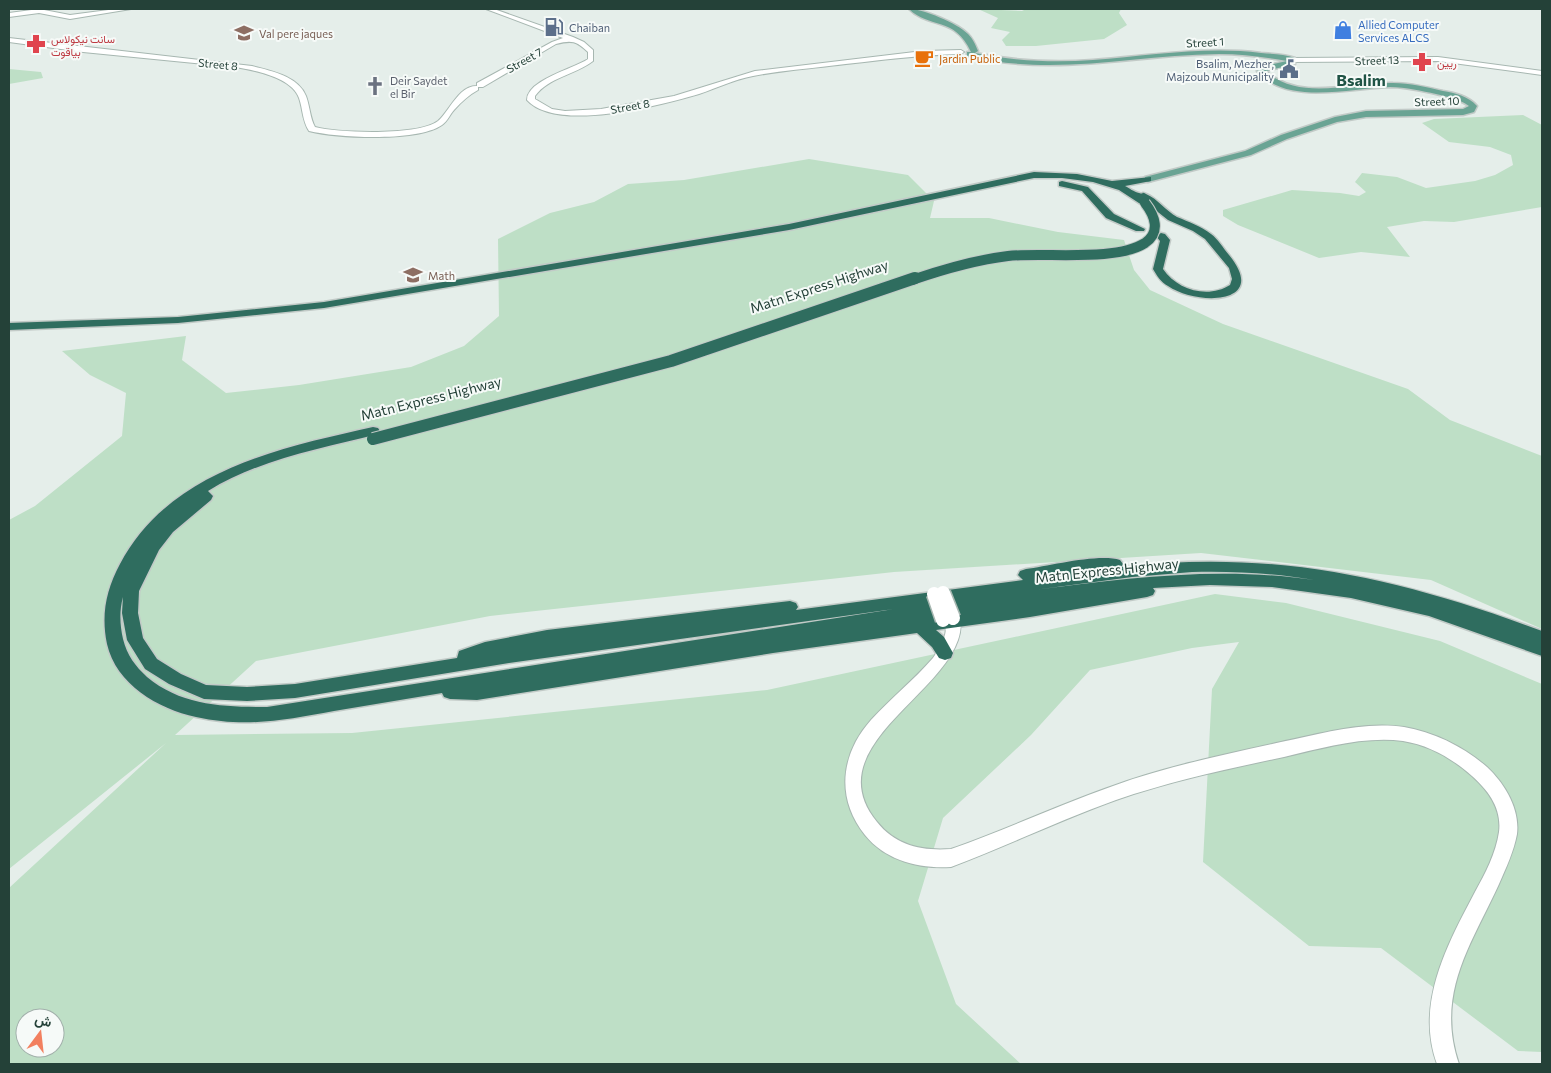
<svg xmlns="http://www.w3.org/2000/svg" width="1551" height="1073" viewBox="0 0 1551 1073" font-family="Commissioner,Vazirmatn,sans-serif">
<style>
.green{fill:#bedfc6;fill-rule:evenodd}
.lines{fill:none;stroke-linecap:round;stroke-linejoin:round}
.minor-casing{stroke:#a7b7b1;stroke-width:2}
.major-casing{stroke:#c2cac7;stroke-width:3}
.highway-casing{stroke:#c2cac7;stroke-width:3}
.minor{fill:#fff;fill-rule:evenodd}
.major{fill:#6aa494;fill-rule:evenodd}
.highway{fill:#2f6d5f;fill-rule:evenodd}
.minor-bridge-casing{stroke:#a7b7b1;stroke-width:17;stroke-linecap:butt}
.highway-bridge-far1-casing{stroke:#c2cac7;stroke-width:12;stroke-linecap:butt}
.highway-bridge-casing{stroke:#c2cac7;stroke-width:14;stroke-linecap:butt}
.minor-bridge{stroke:#fff;stroke-width:14}
.highway-bridge-far1{stroke:#2f6d5f;stroke-width:10}
.highway-bridge{stroke:#2f6d5f;stroke-width:12}
.labels{text-anchor:middle;dominant-baseline:central;stroke-width:4;stroke-linejoin:round;paint-order:stroke}
.far-shop-label{font-size:11px;fill:#366cbe;stroke:#f6faf8;text-anchor:start}
.far-service-label{font-size:11px;fill:#4e5e75;stroke:#f6faf8;text-anchor:start}
.far-education-label{font-size:11px;fill:#785e54;stroke:#f6faf8;text-anchor:start}
.far-health-label{font-size:11px;fill:#be3a42;stroke:#f6faf8;text-anchor:start}
.far-street-label{font-size:11px;fill:#244138;stroke:#f6faf8}
.far-food-label{font-size:11px;fill:#c56008;stroke:#f6faf8;text-anchor:start}
.far-worship-label{font-size:11px;fill:#5b616d;stroke:#f6faf8;text-anchor:start}
.street-label{font-size:14px;fill:#244138;stroke:#f6faf8}
.far-district-label{font-size:16px;font-weight:bold;fill:#1f5345;stroke:#f6faf8}
</style>
<rect width="100%" height="100%" fill="#e5eeea"/>
<g class="green">
<polygon points="978,9 1022,11 1026,9 1121,9 1119,13 1127,25 1104,39 1036,46 1006,46 1002,40 1010,32 991,28 998,18"/>
<polygon points="9,69 41,72 43,78 9,84"/>
<polygon points="1523,115 1542,125 1542,207 1454,222 1424,221 1387,227 1410,257 1361,252 1319,258 1238,225 1223,216 1223,210 1292,190 1340,193 1359,196 1366,192 1355,182 1362,173 1397,177 1426,188 1475,181 1495,175 1513,165 1511,155 1490,147 1449,142 1422,123 1434,119"/>
<path d="M 809,159 L 908,175 L 934,201 L 930,218 L 989,218 L 1058,232 L 1124,240 L 1134,270 L 1150,290 L 1223,324 L 1408,389 L 1450,420 L 1542,456 L 1542,629 L 1431,580 L 1201,553 L 894,572 L 490,616 L 256,661 L 175,735 L 352,733 L 767,690 L 1215,594 L 1286,603 L 1440,641 L 1542,684 L 1542,1052 L 1518,1051 L 1381,948 L 1309,946 L 1203,862 L 1212,689 L 1239,642 L 1192,648 L 1090,670 L 1031,735 L 943,818 L 918,901 L 956,1004 L 1021,1064 L 9,1064 L 9,888 L 166,743 L 9,869 L 9,520 L 35,506 L 122,436 L 126,393 L 90,375 L 62,351 L 186,336 L 182,360 L 226,393 L 299,385 L 411,367 L 464,346 L 499,316 L 498,239 L 550,213 L 594,202 L 628,184 L 684,180 ZM 25,1018 L 55,1018 L 55,1048 L 25,1048 Z"/>
</g>
<g class="lines">
<g class="minor-casing">
<g id="minor">
<polygon points="39,9 70,15 116,9 131,9 70,19 39,13 9,17 9,13"/>
<path d="M 486,9 L 494,9 L 573,37 L 584,42 L 593,50 L 593,61 C 575,75 549,77 535,96 L 535,99 L 552,109 L 565,111 L 601,109 L 674,96 L 755,71 L 923,51 L 961,50 L 964,52 L 961,54 C 917,55 873,61 829,66 C 804,69 778,71 753,76 C 735,79 717,88 699,94 C 661,105 557,133 527,100 C 527,80 573,69 588,59 L 588,52 C 576,41 572,40 556,44 L 483,87 L 478,87 L 478,90 C 469,95 461,102 454,110 C 450,114 448,121 442,125 C 418,142 338,138 309,131 C 302,120 303,109 299,98 C 292,77 253,70 235,67 L 83,52 L 9,42 L 9,38 L 252,66 C 271,71 298,76 306,96 C 310,107 310,118 315,127 C 339,133 418,136 438,121 C 449,112 459,85 477,86 L 477,83 L 552,42 L 563,38 Z"/>
<polygon points="1438,57 1542,71 1542,75 1438,61 1292,62 1289,60 1292,58"/>
<path d="M 953,612 L 958,614 C 962,622 961,631 958,640 C 938,699 818,750 877,822 C 896,846 922,851 951,849 C 1006,830 1058,805 1113,786 C 1167,766 1224,755 1281,742 C 1320,734 1363,721 1404,727 C 1434,732 1464,747 1487,767 C 1505,784 1520,809 1517,834 C 1514,851 1506,868 1499,884 C 1471,945 1435,994 1459,1064 L 1437,1064 C 1415,1004 1447,945 1475,892 C 1485,874 1496,853 1499,832 C 1502,809 1489,791 1472,776 C 1453,759 1429,745 1403,741 C 1364,736 1322,748 1284,757 C 1227,769 1171,781 1116,800 C 1060,820 1007,846 951,867 C 920,869 886,861 865,835 C 836,799 840,755 871,720 C 891,698 914,680 933,658 C 938,651 943,644 945,635 C 947,628 944,621 948,614 Z"/>
</g>
</g>
<g class="major-casing">
<path id="major" d="M 909,9 C 923,9 957,23 968,34 C 973,39 975,44 978,51 L 975,53 C 1015,61 1053,63 1093,60 C 1149,56 1205,46 1261,53 C 1272,54 1285,54 1295,58 L 1295,64 L 1266,71 C 1299,102 1353,82 1393,83 C 1410,83 1426,87 1443,91 C 1455,93 1468,96 1477,106 L 1474,112 L 1463,115 L 1366,117 L 1337,122 L 1287,139 L 1251,155 L 1148,182 L 1145,181 L 1145,177 L 1245,151 L 1281,135 L 1335,117 L 1366,111 L 1463,109 L 1469,106 C 1459,99 1448,97 1436,94 C 1422,91 1406,87 1390,87 C 1350,88 1287,106 1257,71 L 1264,66 L 1287,61 C 1265,57 1242,54 1219,54 C 1130,55 1057,77 967,56 L 967,52 L 971,52 C 955,16 929,29 909,9 Z"/>
</g>
<g class="highway-casing">
<g id="highway">
<path d="M 1034,172 L 1077,174 L 1112,181 L 1151,177 L 1151,181 L 1125,186 C 1129,188 1134,192 1139,193 C 1145,195 1140,191 1146,194 C 1158,199 1166,211 1177,217 C 1189,222 1201,226 1211,234 C 1218,239 1223,248 1229,255 C 1270,305 1197,306 1168,286 C 1161,282 1157,276 1153,269 L 1160,241 L 1156,236 L 1161,233 L 1165,234 L 1170,240 L 1163,269 C 1177,290 1208,299 1230,285 L 1232,279 L 1229,268 L 1205,239 L 1193,231 L 1168,220 L 1149,205 L 1142,205 L 1119,190 L 1093,182 L 1062,178 L 1034,178 L 789,230 L 324,308 L 178,323 L 9,330 L 9,323 L 178,317 L 324,302 L 789,224 Z"/>
<polygon points="1062,181 1088,187 1114,214 1145,229 1144,231 1136,231 1106,218 1082,191 1059,186 1059,182"/>
<path d="M 373,427 L 378,428 L 380,431 L 378,434 C 319,449 260,459 208,491 L 213,496 L 211,500 L 173,532 L 159,550 L 139,591 L 138,613 L 143,638 L 157,659 L 181,674 L 206,685 L 247,687 L 295,684 L 457,658 L 459,651 L 485,642 L 547,630 L 790,601 L 796,603 L 798,607 L 796,610 L 1023,580 L 1018,575 L 1020,571 L 1026,569 C 1049,566 1099,553 1120,560 L 1123,564 L 1121,567 C 1275,549 1399,578 1542,631 L 1542,656 L 1429,616 L 1351,598 L 1272,587 L 1210,585 L 1153,588 L 1155,591 L 1153,595 L 1147,597 L 1030,617 L 936,630 L 944,637 L 953,653 L 951,658 L 945,660 L 939,658 L 932,647 L 917,633 L 773,653 L 477,700 L 450,699 L 444,697 L 442,693 C 406,699 370,705 334,711 C 285,720 246,728 196,717 C 158,709 116,684 107,644 C 101,615 106,590 120,564 C 169,471 279,448 373,427 ZM 1192,572 C 1233,571 1274,573 1314,580 C 1220,566 1127,578 1034,590 L 1132,577 ZM 123,597 L 122,613 L 127,640 L 145,669 L 169,684 L 204,699 L 247,701 L 295,698 L 509,663 L 894,609 L 267,707 C 224,707 182,706 147,677 C 135,666 127,655 123,639 C 120,626 119,611 123,597 Z"/>
</g>
</g>
<use href="#minor" class="minor"/>
<use href="#major" class="major"/>
<use href="#highway" class="highway"/>
<g class="minor-bridge-casing">
<g id="minor-bridge">
<polyline points="943,593 953,618"/>
<polyline points="934,594 943,620"/>
</g>
</g>
<g class="highway-bridge-far1-casing">
<path id="highway-bridge-far1" d="M 912,280 C 944,269 975,260 1008,256 C 1044,252 1116,262 1145,243 C 1161,232 1155,216 1145,203"/>
</g>
<g class="highway-bridge-casing">
<polyline id="highway-bridge" points="373,439 671,361 915,278"/>
</g>
<use href="#minor-bridge" class="minor-bridge"/>
<use href="#highway-bridge-far1" class="highway-bridge-far1"/>
<use href="#highway-bridge" class="highway-bridge"/>
</g>
<defs>
<g id="fuel-bare" transform="scale(1.5)"><path d="M-5.5-6h7V0h2V4h1.3V-2.5L3-4.5l.8-.8L6-3V5H2.5V1h-1V6h-7ZM-4.2-4.7v3.2H.2V-4.7Z" fill="#5c6f8a" stroke="#f6faf8" stroke-width="2.5" paint-order="stroke"/></g>
<g id="shop-bare" transform="scale(1.5)"><path d="M-5-2.5h2.3a2.7 3.5 0 0 1 5.4 0H5L5.5 6h-11ZM-1.5-2.5h3a1.5 2.3 0 0 0-3 0Z" fill="#3f7fe0" stroke="#f6faf8" stroke-width="2.5" paint-order="stroke"/></g>
<g id="school-bare" transform="scale(1.5)"><path d="M0-5L7-2L0 1L-7-2ZM-4 1L0 2.5L4 1V4Q0 6-4 4Z" fill="#8d6e63" stroke="#f6faf8" stroke-width="2.5" paint-order="stroke"/></g>
<g id="pharmacy-bare" transform="scale(1.5)"><path d="M-2-6h4v4h4v4h-4v4h-4v-4h-4v-4h4Z" fill="#e0444e" stroke="#f6faf8" stroke-width="2.5" paint-order="stroke"/></g>
<g id="cafe-bare" transform="scale(1.5)"><path d="M-5.5-4.5H6V0H3Q3 3.5 0 3.5H-2.5Q-5.5 3.5-5.5 0ZM3-3.2v2h1.7v-2ZM-6 4.5H4V6H-6Z" fill="#e8710a" stroke="#f6faf8" stroke-width="2.5" paint-order="stroke"/></g>
<g id="civic-bare" transform="scale(1.5)"><path d="M-.6-6.5H3V-4.5H.6V-3L4-1V1h2V6H-6V1h2V-1L-.6-3ZM-1.2 2.5V6h2.4V2.5Z" fill="#5c6f8a" stroke="#f6faf8" stroke-width="2.5" paint-order="stroke"/></g>
<g id="church-bare" transform="scale(1.5)"><path d="M-1.2-6h2.4v3.5h3.3v2.4h-3.3V6h-2.4V-.1h-3.3v-2.4h3.3Z" fill="#6b7280" stroke="#f6faf8" stroke-width="2.5" paint-order="stroke"/></g>
</defs>
<g fill-rule="evenodd">
<use href="#fuel-bare" x="554" y="27"/>
<use href="#shop-bare" x="1343" y="30"/>
<use href="#school-bare" x="244" y="33"/>
<use href="#pharmacy-bare" x="36" y="44"/>
<use href="#cafe-bare" x="924" y="58"/>
<use href="#pharmacy-bare" x="1422" y="62"/>
<use href="#civic-bare" x="1289" y="69"/>
<use href="#church-bare" x="375" y="86"/>
<use href="#school-bare" x="413" y="275"/>
</g>
<g class="labels">
<g class="far-shop-label">
<text x="1358" y="24">Allied Computer<tspan x="1358" dy="13">Services ALCS</tspan></text>
</g>
<g class="far-service-label">
<text x="569" y="27">Chaiban</text>
<text x="1274" y="63" text-anchor="end">Bsalim, Mezher,<tspan x="1274" dy="13">Majzoub Municipality</tspan></text>
</g>
<g class="far-education-label">
<text x="259" y="33">Val pere jaques</text>
<text x="428" y="275">Math</text>
</g>
<g class="far-health-label">
<text x="51" y="38">سانت نيكولاس<tspan x="51" dy="13">بياقوت</tspan></text>
<text x="1437" y="62">ريين</text>
</g>
<g class="far-street-label">
<text transform="translate(1205 42) rotate(-3)">Street 1</text>
<text transform="translate(524 60) rotate(-29)">Street 7</text>
<text transform="translate(1377 60) rotate(-2)">Street 13</text>
<text transform="translate(218 64) rotate(6)">Street 8</text>
<text transform="translate(1437 101) rotate(-2)">Street 10</text>
<text transform="translate(630 106) rotate(-10)">Street 8</text>
</g>
<g class="far-food-label">
<text x="939" y="58">Jardin Public</text>
</g>
<g class="far-worship-label">
<text x="390" y="80">Deir Saydet<tspan x="390" dy="13">el Bir</tspan></text>
</g>
<g class="street-label">
<text transform="translate(819 286) rotate(-18)">Matn Express Highway</text>
<text transform="translate(431 398) rotate(-14)">Matn Express Highway</text>
<text transform="translate(1107 570) rotate(-6)">Matn Express Highway</text>
</g>
<g class="far-district-label">
<text x="1361" y="79">Bsalim</text>
</g>
</g>
<rect width="1551" height="1073" fill="none" stroke="#244138" stroke-width="20"/>
<g transform="translate(40 1033) rotate(15)"><circle r="24" fill="#f6faf8" stroke="#a2b0ab"/>
<path d="M0-4L9 19L0 12L-9 19Z" fill="#f2805f"/>
<text y="-8" font-size="14" font-weight="bold" text-anchor="middle" fill="#244138">ش</text>
</g>
</svg>
